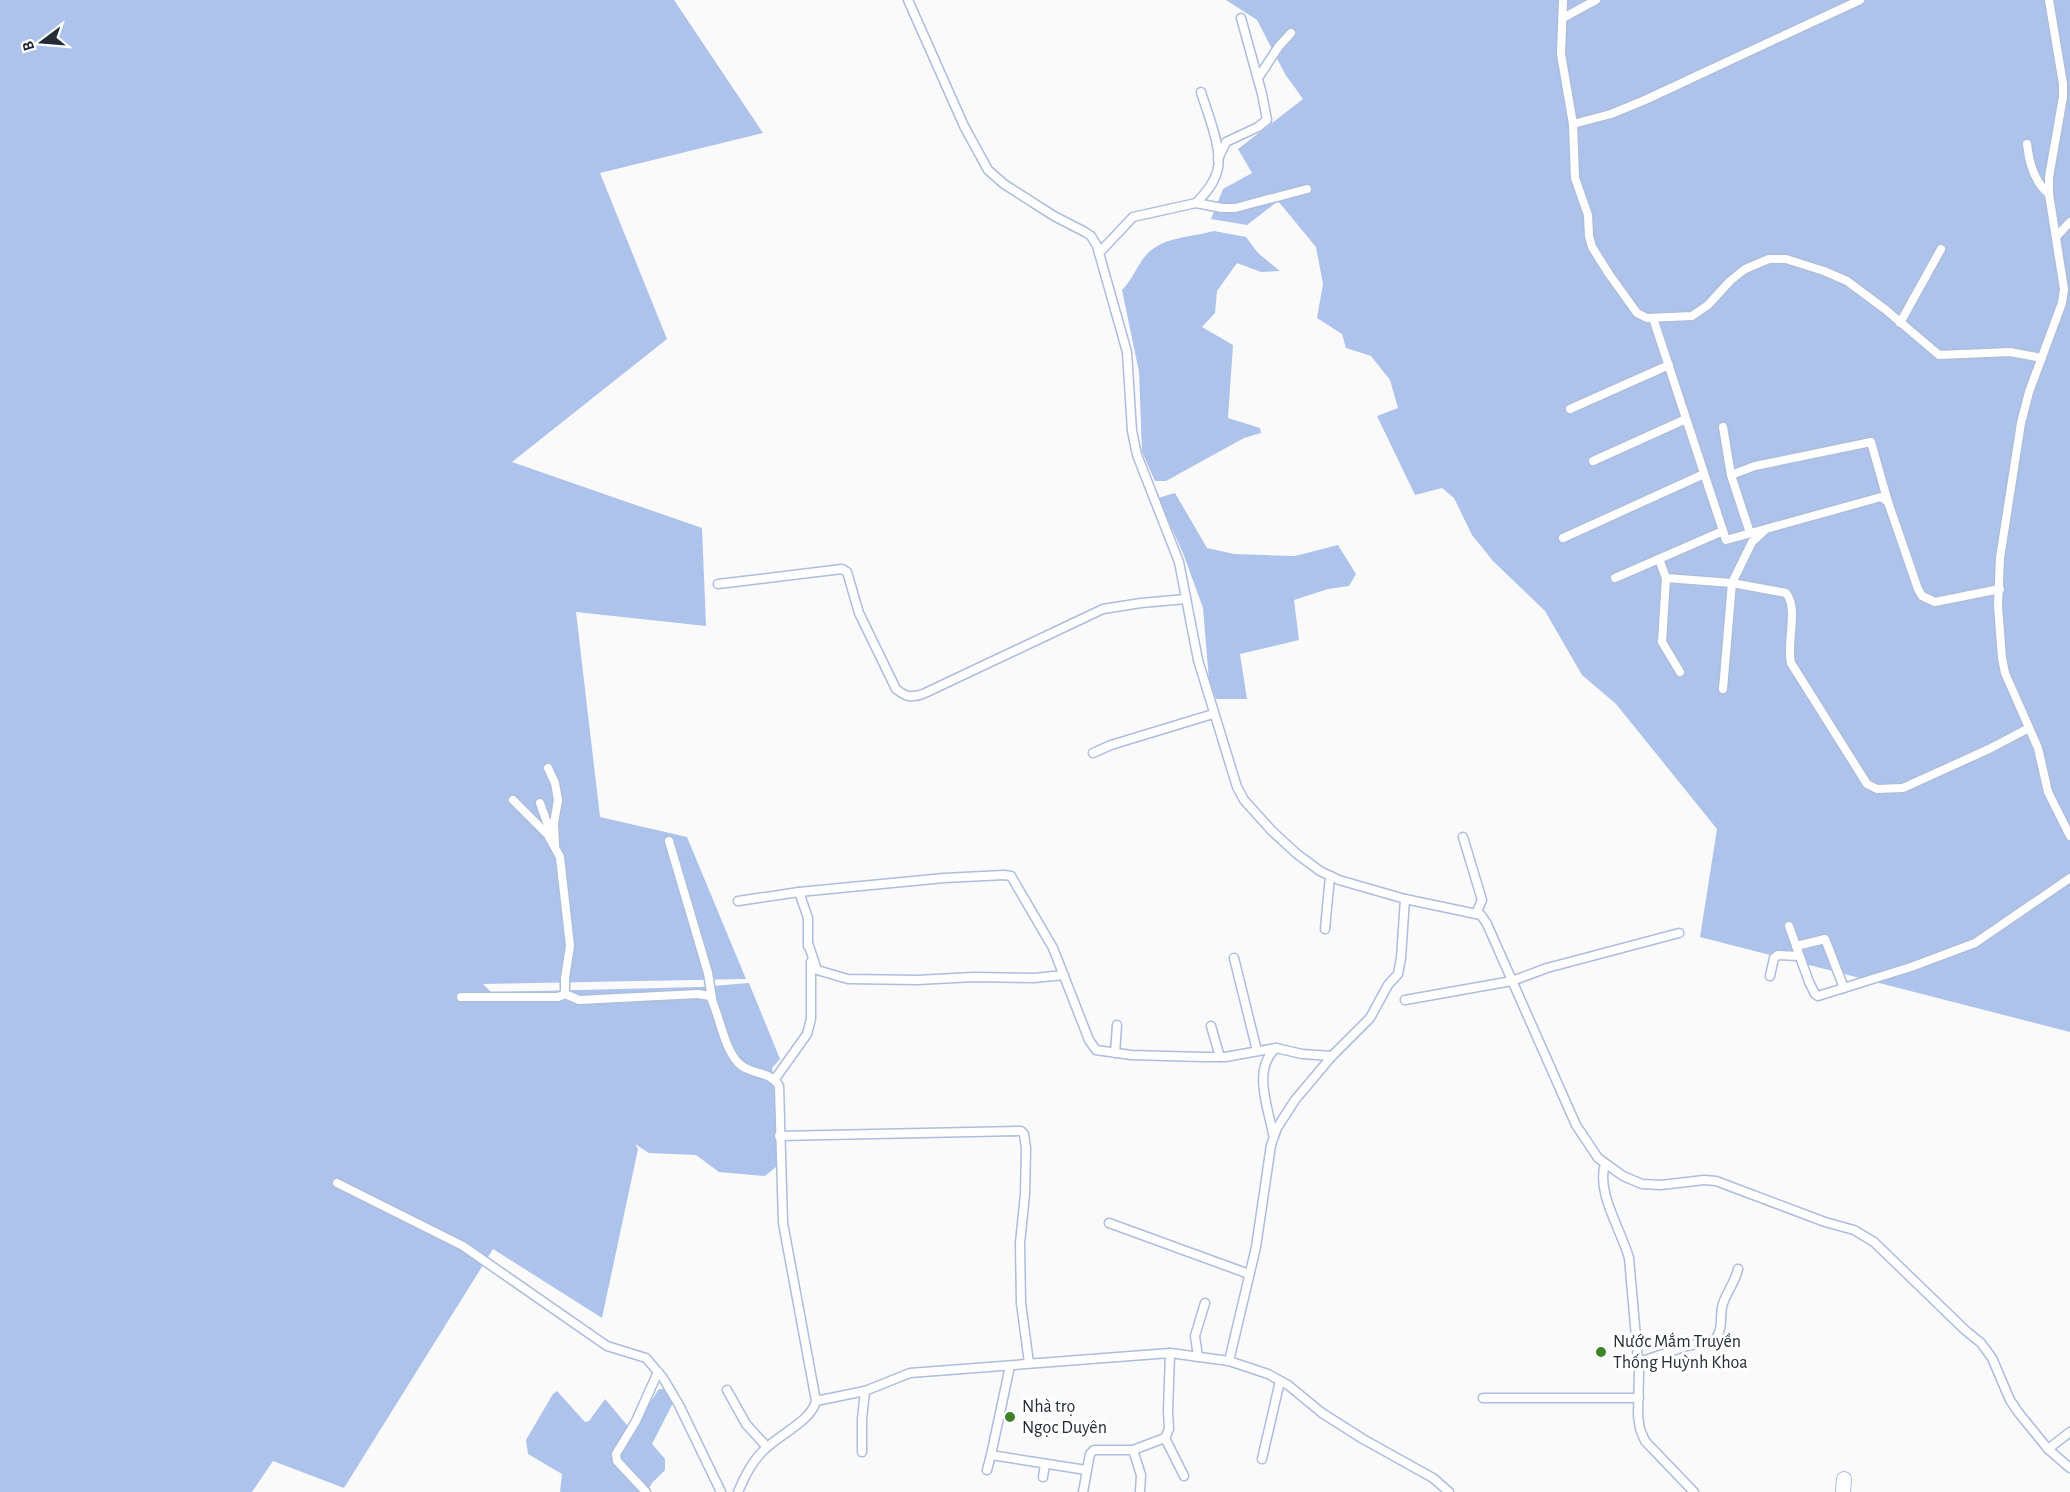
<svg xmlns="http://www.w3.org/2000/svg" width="2070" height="1492" viewBox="0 0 2070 1492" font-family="'Alegreya Sans',sans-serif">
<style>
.forest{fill:#aec3eb}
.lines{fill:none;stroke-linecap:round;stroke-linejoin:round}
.minor-casing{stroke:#aebddb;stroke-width:11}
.primary-casing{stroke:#aebddb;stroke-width:16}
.minor{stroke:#fff;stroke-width:8}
.primary{stroke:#fff;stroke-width:14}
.poi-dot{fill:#3e8328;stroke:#fff;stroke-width:2}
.labels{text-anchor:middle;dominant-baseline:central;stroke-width:6;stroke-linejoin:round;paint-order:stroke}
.poi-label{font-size:18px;fill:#242a36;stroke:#fff;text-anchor:start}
</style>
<rect width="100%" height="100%" fill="#fafafa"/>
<g class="forest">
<polygon points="0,0 674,0 763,133 600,173 667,339 512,462 702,528 706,626 576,612 600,817 687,837 746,979 483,984 494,995 496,992 699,987 749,983 780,1059 772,1068 775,1087 777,1166 765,1176 719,1172 696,1155 649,1153 635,1144 638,1149 602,1318 493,1249 344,1488 273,1461 252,1492 0,1492"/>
<polygon points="1226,0 2070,0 2070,1032 1700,937 1717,829 1616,704 1582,675 1545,611 1493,561 1472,535 1454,498 1442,488 1415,495 1377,416 1398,408 1390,380 1371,356 1346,348 1342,334 1317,318 1323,284 1316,247 1278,201 1247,225 1211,219 1223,189 1252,173 1238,149 1303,99 1285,74 1257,20"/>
<path d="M 1214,231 L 1246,237 L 1258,253 L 1280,271 L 1261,272 L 1237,263 L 1217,291 L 1215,313 L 1202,327 L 1233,345 L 1228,418 L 1260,428 L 1261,433 L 1244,438 L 1166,481 L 1155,481 L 1142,452 L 1139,372 L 1122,290 C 1133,279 1137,265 1147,254 C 1163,237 1192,237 1214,231 Z"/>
<polygon points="1175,493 1207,548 1234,554 1295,556 1338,545 1356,574 1349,586 1328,589 1294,600 1299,640 1240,654 1247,699 1216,699 1209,680 1203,608 1183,553 1158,498"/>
<polygon points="659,1389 665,1389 673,1403 652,1444 665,1459 665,1470 652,1483 647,1492 560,1492 562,1474 528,1454 526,1440 553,1394 557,1391 585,1422 589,1421 605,1399 627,1425 635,1425"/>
</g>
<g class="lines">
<g class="minor-casing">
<g id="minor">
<polyline points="908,0 964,126 988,170 1004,184 1054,216 1085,232 1091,236 1097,246 1127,352 1132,431 1137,455 1179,562 1198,660 1237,787 1244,800 1272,831 1297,854 1320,871 1339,880 1405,899 1481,915 1487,924 1576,1125 1598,1158 1623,1176 1642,1184 1661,1185 1704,1180 1716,1181 1825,1222 1854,1230 1874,1242 1965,1330 1981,1343 1992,1358 2010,1400 2018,1412 2048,1449 2070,1468"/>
<polyline points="1563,0 1561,54 1573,124 1575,178 1588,215 1589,236 1592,247 1609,274 1637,313 1647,318 1692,316 1708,305 1730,281 1745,269 1769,259 1786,259 1824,271 1847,281 1886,310 1939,355 2010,352 2042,358"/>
<polyline points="2049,0 2063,84 2063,97 2049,177 2049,194 2064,289 2062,303 2029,392 2021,423 2000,558 1998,606 2002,658 2005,673 2038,748 2048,792 2070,836"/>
<polyline points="1563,18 1596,0"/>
<polyline points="1258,78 1279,46 1291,33"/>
<polyline points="1573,124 1611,114 1645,100 1860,0"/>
<path d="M 2027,144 C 2029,162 2035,183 2049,194"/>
<polyline points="1218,159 1226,142 1258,127 1267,120 1262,94 1241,18"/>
<path d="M 1196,203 C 1205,194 1213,185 1217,172 C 1224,152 1207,112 1201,92"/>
<polyline points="2056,237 2070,222"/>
<polyline points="1099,253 1133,217 1196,203 1222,208 1235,208 1307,189"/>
<polyline points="1653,318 1726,540 1881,497 1888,502 1918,589 1922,596 1935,602 2000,589"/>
<polyline points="1900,323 1941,249"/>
<polyline points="1570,409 1669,365"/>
<polyline points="1723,427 1731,475 1750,533"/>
<polyline points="1593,461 1686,419"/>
<polyline points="1731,475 1755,466 1871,442 1888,502"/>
<polyline points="1563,538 1704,474"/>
<path d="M 1659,559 L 1666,578 L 1732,583 L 1786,593 C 1799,608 1786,643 1791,663 L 1867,784 L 1877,789 L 1903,788 L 1989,749 L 2029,728"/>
<polyline points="1615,578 1723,531"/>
<polyline points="1666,578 1662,642 1680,672"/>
<path d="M 718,584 L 842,569 L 847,572 L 859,613 L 896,689 C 906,697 911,698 923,694 L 1103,609 L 1141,603 L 1186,599"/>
<polyline points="1723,689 1732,583 1752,542 1764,531"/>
<polyline points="1093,753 1111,745 1213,714"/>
<path d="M 513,800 L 548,835 L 560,857 L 570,946 L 565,978 L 565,994 L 579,1000 L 698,994 L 710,996 C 720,1015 724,1053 742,1066 C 754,1075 770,1071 779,1086 L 783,1223 L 816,1401"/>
<polyline points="540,803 555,845 554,823 558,800 555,783 548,768"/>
<polyline points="1463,837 1482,900 1476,914"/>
<polyline points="669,841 708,973 712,999"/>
<polyline points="799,892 944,878 1004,875 1011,876 1053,948 1089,1040 1096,1050 1131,1055 1203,1057 1225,1057 1276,1048 1302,1054 1332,1056"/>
<polyline points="738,901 799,892 808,918 808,946"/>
<polyline points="1789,926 1809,982 1815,994 1818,996 1911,967 1975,943 2070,878"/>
<polyline points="1325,929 1330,876"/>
<polyline points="808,943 817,970 848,979 917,980 974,977 1034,978 1064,975"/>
<polyline points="1796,946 1825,939 1844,988"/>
<polyline points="1234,958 1257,1051"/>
<polyline points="1770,976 1774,958 1778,955 1799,956"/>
<polyline points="461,997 558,997 565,994"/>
<polyline points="1405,1000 1512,981 1547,968 1679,933"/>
<polyline points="1211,1026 1220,1057"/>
<polyline points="1115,1053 1117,1025"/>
<polyline points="775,1079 807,1034 811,1019 811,962"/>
<path d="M 1273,1134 C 1268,1107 1252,1069 1276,1048"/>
<polyline points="779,1136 1021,1131 1024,1134 1026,1148 1025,1194 1020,1243 1021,1303 1029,1363"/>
<path d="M 1605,1164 C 1596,1193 1621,1229 1629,1258 L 1639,1371 L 1638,1416 L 1640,1429 L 1645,1441 L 1694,1492"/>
<polyline points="337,1183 463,1246 607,1346 646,1358 663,1378 679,1405 721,1492"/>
<polyline points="1109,1223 1249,1274"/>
<polyline points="1198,1357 1195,1336 1205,1303"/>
<polyline points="1229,1361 1256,1247 1271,1145 1277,1128 1295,1100 1332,1056 1370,1018 1388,985 1398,974 1401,958 1405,899"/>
<path d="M 1639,1362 L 1687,1346 L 1715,1340 C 1723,1329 1720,1319 1722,1307 C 1725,1294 1735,1283 1738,1269"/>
<polyline points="1010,1366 991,1455 1086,1470"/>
<polyline points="727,1390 746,1424 767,1447"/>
<polyline points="1483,1398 1639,1398"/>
<polyline points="1165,1438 1184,1476"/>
<polyline points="2048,1449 2070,1432"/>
<polyline points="1133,1450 1141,1475 1140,1492"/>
<polyline points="862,1452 862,1419 865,1391"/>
<polyline points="1262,1459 1280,1381"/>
<polyline points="987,1470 991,1455"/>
<polyline points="1043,1477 1045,1464"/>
<polyline points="646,1492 617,1461 616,1454 636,1421 658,1372"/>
<path d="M 738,1492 C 745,1476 752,1461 765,1449 C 779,1435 812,1420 816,1401 L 865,1391 L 910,1373 L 1170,1353 L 1229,1361 L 1268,1374 L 1288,1385 L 1322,1413 L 1363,1439 L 1433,1478 L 1449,1492"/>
<polyline points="1083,1492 1090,1454 1094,1450 1133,1450 1165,1438 1169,1429 1168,1411 1170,1353"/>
</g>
</g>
<g class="primary-casing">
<polyline id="primary" points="1843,1492 1844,1479"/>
</g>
<use href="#minor" class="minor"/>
<use href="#primary" class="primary"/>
</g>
<g class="poi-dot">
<circle cx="1601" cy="1352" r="6"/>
<circle cx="1010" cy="1417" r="6"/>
</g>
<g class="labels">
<g class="poi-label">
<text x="1613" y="1342">Nước Mắm Truyền<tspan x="1613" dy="21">Thống Huỳnh Khoa</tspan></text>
<text x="1022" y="1407">Nhà trọ<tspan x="1022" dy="21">Ngọc Duyên</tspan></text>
</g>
</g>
<g transform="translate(42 42) rotate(254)" stroke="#ffffff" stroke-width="4.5" paint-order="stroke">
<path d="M0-4.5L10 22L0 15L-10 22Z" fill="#242a36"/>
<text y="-9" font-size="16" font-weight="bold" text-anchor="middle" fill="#242a36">B</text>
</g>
</svg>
